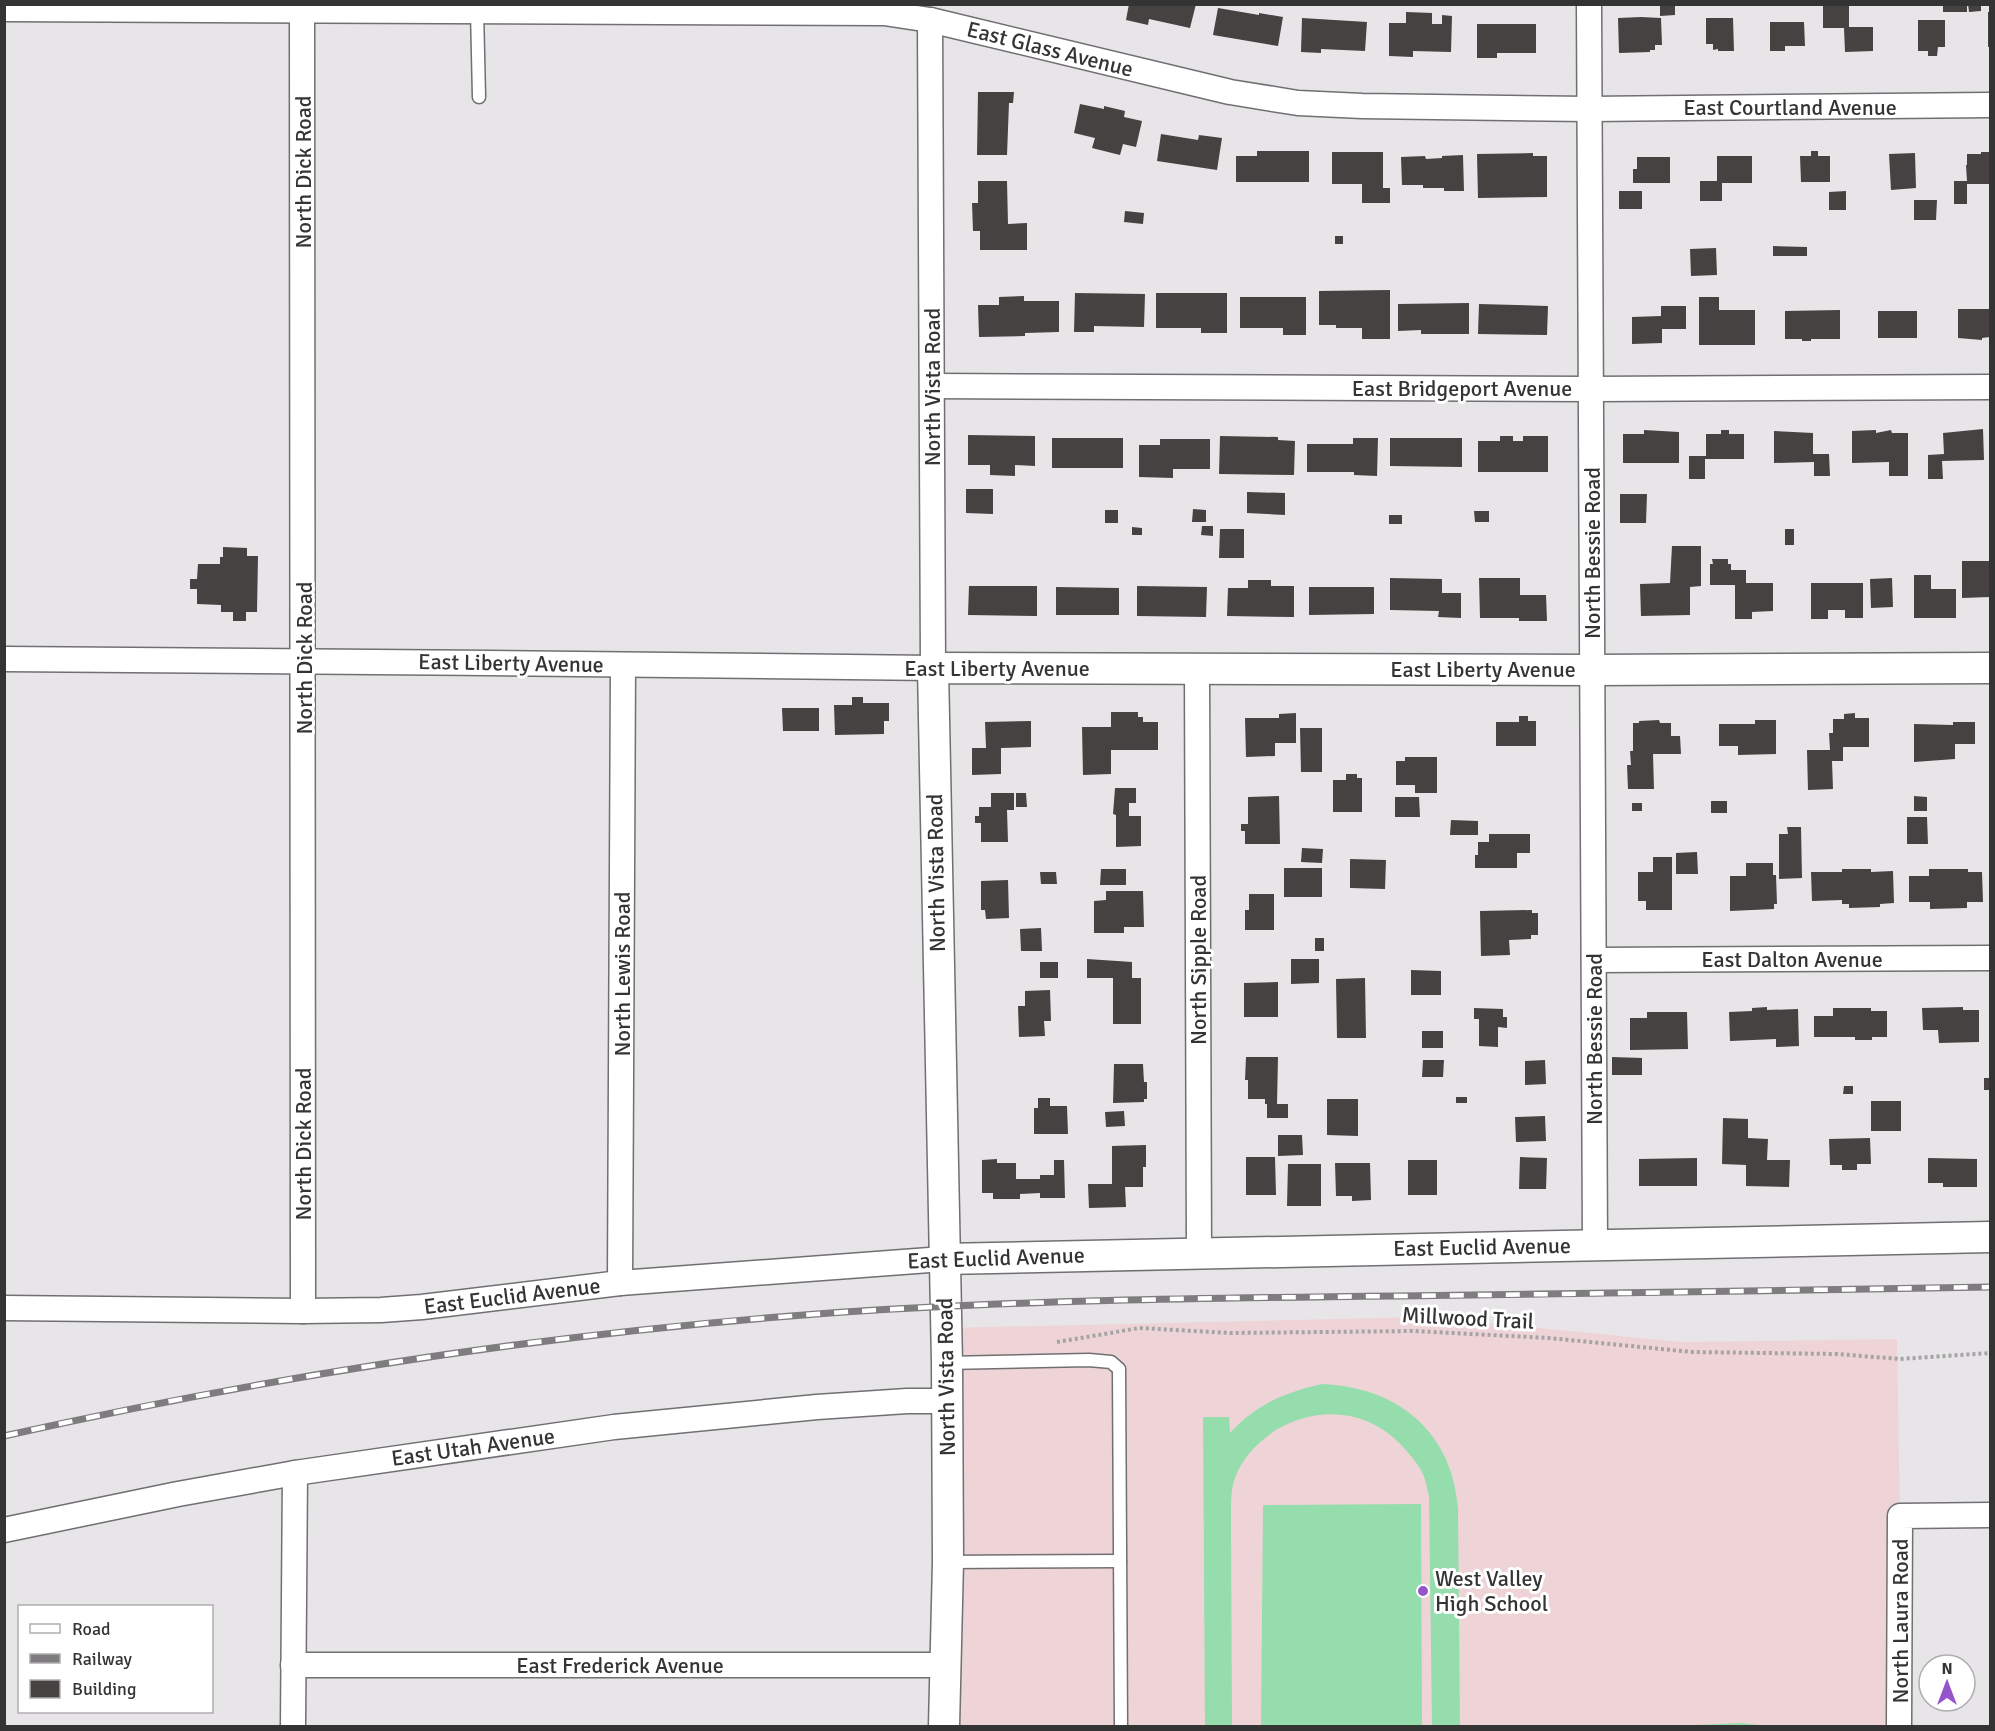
<svg xmlns="http://www.w3.org/2000/svg" width="1995" height="1731" viewBox="0 0 1995 1731" font-family="Signika,sans-serif">
<style>
.education{fill:#efd4d7}
.garden{fill:#95ddad}
.building{fill:#454241}
.lines{fill:none;stroke-linecap:round;stroke-linejoin:round}
.service-casing{stroke:#706f71;stroke-width:15}
.minor-casing{stroke:#706f71;stroke-width:27}
.tertiary-casing{stroke:#706f71;stroke-width:33}
.path{stroke:#a5a4a5;stroke-width:4;stroke-dasharray:3 3;stroke-linecap:butt}
.service{stroke:#fff;stroke-width:12}
.minor{stroke:#fff;stroke-width:24}
.tertiary{stroke:#fff;stroke-width:30}
.rail-casing{stroke:#7e7c7e;stroke-width:7}
.rail{stroke:#fff;stroke-width:4.5;stroke-dasharray:14;stroke-linecap:butt}
.poi-dot{fill:#9554ca;stroke:#fff;stroke-width:2}
.labels{text-anchor:middle;dominant-baseline:central;stroke-width:6;stroke-linejoin:round;paint-order:stroke}
.street-label{font-size:22px;fill:#353435;stroke:#fff}
.poi-label{font-size:22px;fill:#353435;stroke:#fff;text-anchor:start}
</style>
<rect width="100%" height="100%" fill="#e7e5e7"/>
<polygon class="education" points="1427,1317 1681,1342 1897,1339 1900,1516 1899,1726 944,1726 945,1328"/>
<g class="garden">
<path d="M 1322,1384 C 1397,1387 1452,1431 1458,1508 L 1460,1726 L 1432,1726 L 1429,1496 C 1427,1489 1426,1481 1423,1474 C 1419,1465 1411,1456 1404,1448 C 1371,1410 1319,1404 1276,1430 C 1259,1441 1241,1459 1235,1478 C 1230,1492 1231,1509 1231,1524 L 1232,1726 L 1205,1726 L 1203,1417 L 1229,1417 L 1230,1433 C 1257,1404 1283,1393 1322,1384 Z"/>
<polygon points="1421,1504 1422,1726 1261,1726 1263,1505"/>
<polygon points="1741,1723 1770,1726 1687,1726 1694,1725"/>
</g>
<g class="building">
<polygon points="1129,4 1196,4 1190,28 1149,19 1148,25 1126,20"/>
<polygon points="1660,4 1675,4 1675,15 1660,16"/>
<polygon points="1823,4 1849,4 1849,27 1873,27 1873,51 1845,52 1844,28 1823,28"/>
<rect x="1943" y="4" width="24" height="8"/>
<polygon points="1968,4 1981,4 1981,11 1969,12"/>
<polygon points="1218,8 1259,15 1259,13 1283,17 1278,46 1213,35"/>
<polygon points="1406,12 1432,13 1432,24 1442,24 1442,15 1452,16 1451,52 1413,51 1413,57 1389,56 1389,23 1406,23"/>
<rect x="1988" y="12" width="2" height="35"/>
<polygon points="1641,17 1661,18 1662,45 1655,45 1655,50 1650,50 1650,52 1619,53 1618,18"/>
<polygon points="1302,18 1367,22 1365,51 1321,49 1321,53 1301,52"/>
<polygon points="1706,18 1733,18 1734,51 1718,51 1718,49 1713,50 1713,44 1706,44"/>
<polygon points="1918,20 1945,20 1945,47 1938,47 1937,56 1928,56 1928,51 1918,51"/>
<polygon points="1770,22 1804,22 1805,46 1785,46 1785,51 1770,51"/>
<polygon points="1477,24 1536,24 1536,53 1497,53 1497,58 1477,58"/>
<polygon points="978,92 1014,92 1013,103 1009,103 1007,155 977,155"/>
<polygon points="1080,104 1104,109 1104,106 1125,111 1124,117 1142,121 1136,147 1123,144 1120,155 1092,148 1095,138 1074,133"/>
<polygon points="1161,134 1198,140 1199,135 1222,138 1217,170 1157,161"/>
<polygon points="1257,151 1309,151 1309,182 1236,182 1236,156 1257,156"/>
<polygon points="1811,151 1818,151 1818,156 1830,156 1830,182 1801,182 1800,156 1811,156"/>
<polygon points="1332,152 1383,152 1383,188 1390,188 1390,203 1362,203 1362,184 1332,184"/>
<polygon points="1981,152 1990,152 1990,184 1967,184 1967,204 1954,204 1954,181 1967,181 1966,165 1967,165 1967,154 1981,154"/>
<polygon points="1533,153 1533,156 1547,156 1547,197 1478,198 1477,154"/>
<polygon points="1915,153 1916,188 1891,190 1889,154"/>
<polygon points="1463,155 1464,191 1444,191 1444,188 1423,188 1423,185 1402,185 1401,157 1425,156 1426,159 1442,158 1442,156"/>
<polygon points="1717,156 1752,156 1752,183 1722,183 1722,201 1700,201 1700,181 1717,181"/>
<polygon points="1637,157 1670,157 1670,183 1633,183 1633,169 1637,169"/>
<polygon points="978,181 1007,181 1008,224 1027,223 1027,250 980,250 980,231 973,231 972,203 978,203"/>
<rect x="1619" y="191" width="23" height="18"/>
<polygon points="1846,191 1846,210 1829,210 1829,192"/>
<polygon points="1914,200 1937,200 1936,220 1914,220"/>
<polygon points="1125,211 1144,213 1143,224 1124,222"/>
<rect x="1335" y="236" width="8" height="8"/>
<polygon points="1773,246 1807,247 1807,256 1773,256"/>
<polygon points="1716,248 1717,275 1691,276 1690,249"/>
<polygon points="1390,290 1390,339 1362,339 1362,328 1336,328 1336,325 1319,325 1319,291"/>
<polygon points="1075,293 1145,294 1144,327 1094,326 1094,332 1074,332"/>
<polygon points="1156,293 1227,293 1227,333 1201,333 1201,328 1156,328"/>
<polygon points="1024,296 1024,301 1059,301 1059,332 1025,333 1025,336 979,337 978,305 999,305 999,297"/>
<polygon points="1240,297 1306,297 1306,335 1283,335 1283,328 1240,328"/>
<polygon points="1699,297 1719,297 1719,310 1755,310 1755,345 1699,345"/>
<polygon points="1469,303 1469,334 1421,334 1421,330 1398,331 1398,304"/>
<polygon points="1479,304 1548,306 1547,335 1478,334"/>
<polygon points="1661,306 1686,306 1686,329 1662,329 1662,343 1632,344 1632,317 1661,316"/>
<polygon points="1958,309 1990,309 1990,337 1982,338 1982,340 1958,338"/>
<polygon points="1840,310 1840,339 1811,339 1811,341 1802,341 1802,339 1785,339 1785,311"/>
<rect x="1878" y="311" width="39" height="27"/>
<polygon points="1983,429 1984,460 1942,461 1943,479 1928,479 1928,455 1944,454 1943,433"/>
<polygon points="1644,430 1679,432 1679,463 1623,463 1623,434 1644,434"/>
<polygon points="1721,430 1729,430 1729,434 1744,434 1744,459 1705,459 1705,479 1689,479 1689,456 1706,456 1706,434 1721,434"/>
<polygon points="1876,430 1876,433 1891,430 1892,433 1908,433 1908,476 1889,476 1889,462 1852,463 1852,431"/>
<polygon points="1774,431 1813,433 1813,454 1829,454 1830,476 1814,476 1814,462 1774,463"/>
<polygon points="968,435 1035,436 1035,466 1015,465 1015,476 990,475 990,465 968,465"/>
<polygon points="1220,436 1278,437 1278,440 1295,441 1294,475 1219,474"/>
<polygon points="1500,436 1513,436 1513,441 1523,441 1523,436 1548,436 1548,472 1478,472 1478,441 1500,441"/>
<rect x="1052" y="438" width="71" height="30"/>
<polygon points="1353,438 1378,438 1377,476 1354,475 1354,472 1307,472 1307,444 1353,444"/>
<polygon points="1390,438 1462,438 1462,467 1390,466"/>
<polygon points="1160,439 1210,439 1210,469 1173,469 1173,478 1139,477 1139,445 1160,445"/>
<polygon points="966,489 993,489 993,514 966,513"/>
<polygon points="1247,492 1285,493 1285,515 1247,513"/>
<polygon points="1620,494 1647,494 1646,523 1620,523"/>
<polygon points="1193,509 1206,510 1206,522 1192,522"/>
<rect x="1105" y="510" width="13" height="13"/>
<polygon points="1474,511 1489,511 1489,522 1475,522"/>
<rect x="1389" y="515" width="13" height="9"/>
<polygon points="1202,526 1213,526 1213,536 1201,535"/>
<polygon points="1132,527 1142,528 1142,535 1132,535"/>
<polygon points="1220,529 1244,529 1244,558 1219,558"/>
<rect x="1785" y="529" width="9" height="16"/>
<polygon points="1672,546 1701,546 1701,586 1690,587 1690,615 1641,616 1640,584 1670,583"/>
<polygon points="223,547 247,548 247,556 258,556 257,612 246,612 246,621 233,621 233,612 221,612 221,605 197,604 197,589 190,589 190,579 197,579 198,564 220,564 220,557 223,557"/>
<polygon points="1712,559 1728,559 1728,564 1731,564 1731,570 1746,570 1746,583 1773,583 1773,611 1752,612 1752,619 1735,619 1735,585 1710,585 1710,564 1713,564"/>
<polygon points="1962,561 1990,561 1990,597 1962,598"/>
<polygon points="1914,575 1931,575 1931,589 1956,589 1956,618 1914,618"/>
<polygon points="1390,578 1442,579 1442,593 1461,593 1461,618 1438,617 1439,611 1390,610"/>
<polygon points="1479,578 1520,578 1520,595 1546,595 1547,621 1519,621 1519,618 1480,618"/>
<polygon points="1892,578 1893,607 1871,608 1870,579"/>
<polygon points="1248,580 1271,580 1271,586 1294,586 1294,617 1227,616 1228,588 1248,588"/>
<polygon points="1811,583 1863,583 1863,618 1845,618 1845,610 1828,610 1828,619 1811,619"/>
<polygon points="969,586 1037,586 1037,616 968,615"/>
<polygon points="1137,586 1207,587 1206,617 1137,616"/>
<polygon points="1056,587 1119,588 1119,615 1056,615"/>
<polygon points="1309,587 1374,587 1374,614 1309,615"/>
<polygon points="852,697 863,697 863,703 889,703 889,721 884,721 884,734 835,735 834,705 852,705"/>
<polygon points="782,708 819,708 819,731 783,731"/>
<polygon points="1111,712 1138,712 1138,717 1143,717 1143,722 1158,722 1158,750 1111,750 1111,774 1083,775 1082,727 1111,727"/>
<polygon points="1296,713 1296,743 1275,743 1275,756 1246,757 1245,718 1279,718 1279,714"/>
<polygon points="1855,713 1855,718 1869,718 1869,747 1843,747 1843,761 1832,761 1833,789 1808,790 1807,750 1830,750 1829,733 1833,733 1833,719 1844,719 1844,714"/>
<polygon points="1519,716 1528,716 1528,721 1536,721 1536,746 1496,746 1496,722 1519,722"/>
<polygon points="1659,720 1660,723 1671,723 1671,736 1680,736 1681,754 1653,754 1654,789 1628,789 1627,765 1631,765 1630,751 1633,751 1633,723 1639,723 1639,721"/>
<polygon points="1755,720 1776,720 1776,754 1738,755 1738,746 1719,746 1719,724 1755,724"/>
<polygon points="1031,721 1031,747 1001,748 1001,774 972,775 972,748 986,748 985,722"/>
<polygon points="1953,722 1975,722 1975,744 1955,744 1955,759 1914,762 1914,724 1953,725"/>
<polygon points="1300,728 1322,728 1322,772 1301,772"/>
<polygon points="1405,757 1437,757 1437,793 1415,793 1415,785 1396,785 1396,761 1405,761"/>
<polygon points="1346,774 1357,774 1357,778 1362,778 1362,812 1333,812 1333,780 1346,780"/>
<polygon points="1115,788 1136,788 1136,803 1129,803 1129,816 1141,816 1141,846 1116,847 1116,815 1113,814"/>
<polygon points="991,793 1014,793 1014,810 1007,810 1008,842 981,842 981,823 975,823 975,816 979,816 979,807 991,807"/>
<polygon points="1016,793 1026,793 1027,807 1016,807"/>
<polygon points="1279,796 1280,844 1245,844 1245,831 1241,831 1241,824 1248,824 1248,797"/>
<polygon points="1914,796 1927,797 1927,811 1914,811"/>
<polygon points="1395,797 1419,797 1420,817 1395,817"/>
<rect x="1711" y="801" width="16" height="12"/>
<rect x="1632" y="803" width="10" height="8"/>
<polygon points="1907,817 1927,817 1928,844 1907,844"/>
<polygon points="1451,820 1478,821 1478,835 1450,835"/>
<polygon points="1787,827 1801,827 1802,878 1779,879 1779,834 1788,834"/>
<polygon points="1489,834 1530,834 1530,853 1517,853 1517,868 1475,868 1475,855 1478,855 1478,842 1489,842"/>
<polygon points="1302,848 1323,849 1322,863 1301,862"/>
<polygon points="1697,852 1698,874 1676,874 1676,853"/>
<polygon points="1653,857 1672,857 1672,910 1646,910 1646,901 1638,901 1638,872 1653,872"/>
<polygon points="1350,859 1386,860 1385,889 1350,888"/>
<polygon points="1746,863 1773,863 1773,875 1776,875 1777,904 1774,904 1774,909 1730,911 1730,876 1746,876"/>
<rect x="1284" y="868" width="38" height="29"/>
<polygon points="1101,869 1126,869 1126,885 1100,885"/>
<polygon points="1842,869 1871,869 1871,872 1893,871 1894,903 1880,904 1880,907 1849,908 1849,904 1842,904 1842,900 1812,901 1811,872 1842,872"/>
<polygon points="1929,869 1968,869 1968,872 1982,872 1983,902 1967,902 1967,908 1930,909 1930,902 1909,902 1909,876 1929,876"/>
<polygon points="1040,872 1056,872 1057,884 1041,884"/>
<polygon points="1008,880 1009,918 986,919 985,910 981,910 981,881"/>
<polygon points="1106,891 1143,891 1144,927 1124,927 1124,933 1094,933 1094,901 1106,900"/>
<polygon points="1249,894 1274,894 1274,930 1245,930 1245,910 1249,910"/>
<polygon points="1532,910 1532,913 1538,913 1538,935 1531,935 1531,939 1509,940 1510,955 1481,956 1480,911"/>
<polygon points="1041,928 1042,951 1021,951 1020,929"/>
<rect x="1315" y="938" width="9" height="13"/>
<polygon points="1087,959 1132,962 1132,978 1141,978 1141,1024 1113,1024 1113,978 1087,978"/>
<polygon points="1291,959 1319,959 1319,983 1291,984"/>
<rect x="1040" y="962" width="18" height="16"/>
<polygon points="1411,970 1441,971 1441,995 1411,995"/>
<polygon points="1365,978 1366,1038 1337,1038 1336,979"/>
<polygon points="1278,982 1278,1017 1244,1017 1244,983"/>
<polygon points="1050,990 1051,1021 1044,1021 1045,1036 1019,1037 1018,1006 1025,1006 1025,991"/>
<polygon points="1767,1007 1767,1010 1798,1009 1799,1046 1776,1047 1776,1039 1730,1041 1729,1012 1752,1011 1752,1008"/>
<polygon points="1963,1007 1963,1010 1979,1010 1979,1042 1939,1043 1938,1030 1923,1030 1922,1008"/>
<polygon points="1474,1008 1503,1009 1503,1017 1507,1017 1507,1028 1498,1027 1498,1047 1479,1046 1479,1019 1474,1019"/>
<polygon points="1833,1008 1871,1008 1871,1011 1887,1011 1887,1037 1872,1037 1872,1040 1855,1040 1855,1037 1814,1037 1814,1016 1833,1016"/>
<polygon points="1647,1012 1687,1012 1688,1049 1630,1050 1630,1018 1647,1018"/>
<rect x="1422" y="1031" width="21" height="17"/>
<polygon points="1246,1057 1278,1057 1277,1104 1288,1104 1288,1118 1267,1118 1267,1104 1265,1104 1265,1099 1248,1099 1248,1080 1245,1080"/>
<polygon points="1612,1057 1642,1058 1642,1075 1612,1075"/>
<polygon points="1423,1060 1444,1060 1443,1077 1422,1077"/>
<polygon points="1545,1060 1546,1084 1525,1085 1525,1061"/>
<polygon points="1114,1064 1143,1064 1144,1082 1147,1082 1147,1099 1144,1099 1144,1102 1113,1103"/>
<rect x="1984" y="1078" width="6" height="12"/>
<polygon points="1844,1086 1853,1086 1853,1094 1843,1094"/>
<rect x="1456" y="1097" width="11" height="6"/>
<polygon points="1038,1098 1050,1098 1050,1106 1067,1106 1068,1134 1034,1134 1034,1108 1038,1108"/>
<polygon points="1327,1099 1358,1099 1358,1136 1327,1135"/>
<rect x="1871" y="1101" width="30" height="30"/>
<polygon points="1124,1111 1125,1126 1106,1127 1105,1112"/>
<polygon points="1545,1116 1546,1141 1516,1142 1515,1117"/>
<polygon points="1723,1118 1748,1119 1748,1138 1768,1139 1767,1160 1790,1160 1789,1187 1746,1186 1746,1165 1722,1164"/>
<polygon points="1278,1135 1302,1135 1303,1155 1278,1156"/>
<polygon points="1870,1138 1871,1164 1857,1164 1857,1170 1842,1170 1842,1165 1830,1165 1829,1139"/>
<polygon points="1146,1145 1146,1167 1143,1167 1143,1187 1125,1187 1126,1207 1089,1208 1088,1184 1112,1184 1112,1146"/>
<polygon points="1246,1157 1275,1157 1276,1195 1246,1195"/>
<polygon points="1520,1157 1547,1158 1546,1189 1519,1189"/>
<polygon points="1697,1158 1697,1186 1639,1186 1639,1159"/>
<polygon points="1928,1158 1977,1159 1977,1187 1943,1187 1943,1183 1928,1183"/>
<polygon points="997,1159 997,1163 1016,1163 1016,1179 1040,1179 1040,1175 1054,1175 1054,1160 1064,1160 1065,1198 1040,1198 1040,1193 1020,1194 1020,1199 993,1199 993,1193 982,1193 982,1160"/>
<rect x="1408" y="1160" width="29" height="35"/>
<polygon points="1335,1163 1370,1163 1371,1200 1352,1201 1352,1196 1336,1196"/>
<polygon points="1288,1164 1321,1164 1321,1206 1287,1206"/>
</g>
<g class="lines">
<g class="service-casing">
<g id="service">
<polyline points="477,10 479,97"/>
<polyline points="947,1363 1089,1360 1111,1362 1119,1369 1121,1726"/>
<polyline points="948,1562 1120,1561"/>
</g>
</g>
<g class="minor-casing">
<g id="minor">
<polyline points="302,4 303,1311"/>
<polyline points="1589,4 1595,1245"/>
<polyline points="4,9 884,13 930,20 1230,92 1298,103 1362,106 1589,109 1990,105"/>
<polyline points="933,386 1592,389 1990,387"/>
<path d="M 4,659 C 314,660 623,665 933,668 L 930,20"/>
<polyline points="1197,669 1199,1252"/>
<polyline points="1594,960 1990,958"/>
<polyline points="620,1283 623,665"/>
<polyline points="4,1308 303,1311 381,1310 422,1307 620,1283 943,1259"/>
<polyline points="4,1530 178,1494 295,1473 614,1427 817,1407 907,1401 947,1401"/>
<polyline points="293,1665 946,1665"/>
<polyline points="293,1726 295,1473"/>
<polyline points="1899,1726 1900,1516 1990,1515"/>
</g>
</g>
<g class="tertiary-casing">
<g id="tertiary">
<polyline points="943,1259 1990,1237"/>
<polyline points="944,1726 948,1562 947,1363 933,668 1592,670 1990,668"/>
</g>
</g>
<polyline class="path" points="1057,1342 1139,1328 1231,1333 1414,1331 1549,1338 1692,1352 1837,1354 1900,1359 1990,1353"/>
<use href="#service" class="service"/>
<use href="#minor" class="minor"/>
<use href="#tertiary" class="tertiary"/>
<g class="rail-casing">
<path id="rail" d="M 4,1436 C 272,1376 544,1334 817,1314 C 1011,1300 1205,1298 1399,1296 C 1596,1294 1793,1290 1990,1287"/>
</g>
<use href="#rail" class="rail"/>
</g>
<circle class="poi-dot" cx="1423" cy="1591" r="6"/>
<g class="labels">
<g class="street-label">
<text transform="translate(1050 49) rotate(14)">East Glass Avenue</text>
<text x="1790" y="107">East Courtland Avenue</text>
<text transform="translate(303 172) rotate(-90)">North Dick Road</text>
<text transform="translate(932 387) rotate(-90)">North Vista Road</text>
<text x="1462" y="388">East Bridgeport Avenue</text>
<text transform="translate(1592 553) rotate(-90)">North Bessie Road</text>
<text transform="translate(304 658) rotate(-90)">North Dick Road</text>
<text transform="translate(511 663) rotate(1)">East Liberty Avenue</text>
<text x="997" y="668">East Liberty Avenue</text>
<text x="1483" y="669">East Liberty Avenue</text>
<text transform="translate(936 873) rotate(-91)">North Vista Road</text>
<text x="1792" y="959">East Dalton Avenue</text>
<text transform="translate(1198 960) rotate(-90)">North Sipple Road</text>
<text transform="translate(622 974) rotate(-90)">North Lewis Road</text>
<text transform="translate(1594 1039) rotate(-90)">North Bessie Road</text>
<text transform="translate(303 1144) rotate(-90)">North Dick Road</text>
<text transform="translate(1482 1247) rotate(-1)">East Euclid Avenue</text>
<text transform="translate(996 1258) rotate(-2)">East Euclid Avenue</text>
<text transform="translate(512 1296) rotate(-7)">East Euclid Avenue</text>
<text transform="translate(1468 1318) rotate(3)">Millwood Trail</text>
<text transform="translate(946 1377) rotate(-91)">North Vista Road</text>
<text transform="translate(473 1447) rotate(-8)">East Utah Avenue</text>
<text transform="translate(1900 1621) rotate(-90)">North Laura Road</text>
<text x="620" y="1665">East Frederick Avenue</text>
</g>
<g class="poi-label">
<text x="1435" y="1578">West Valley<tspan x="1435" dy="25">High School</tspan></text>
</g>
</g>
<rect width="1995" height="1731" fill="none" stroke="#353435" stroke-width="12"/>
<rect x="18" y="1605" width="195" height="108" fill="#ffffff" stroke="#aeaeae" stroke-width="1.5"/>
<rect x="30" y="1624" width="30" height="9" fill="#ffffff" stroke="#aeaeae" stroke-width="1.5"/>
<text x="72" y="1635" font-size="18" fill="#353435">Road</text>
<rect x="30" y="1654" width="30" height="9" fill="#7e7c7e" stroke="#aeaeae" stroke-width="1.5"/>
<text x="72" y="1665" font-size="18" fill="#353435">Railway</text>
<rect x="30" y="1680" width="30" height="18" fill="#454241" stroke="#aeaeae" stroke-width="1.5"/>
<text x="72" y="1695" font-size="18" fill="#353435">Building</text>
<g transform="translate(1947 1683)"><circle r="28" fill="#ffffff" stroke="#aeaeae" stroke-width="1.5"/>
<path d="M0-4.5L10 22L0 15L-10 22Z" fill="#9554ca"/>
<text y="-9" font-size="16" font-weight="bold" text-anchor="middle" fill="#353435">N</text>
</g>
</svg>
